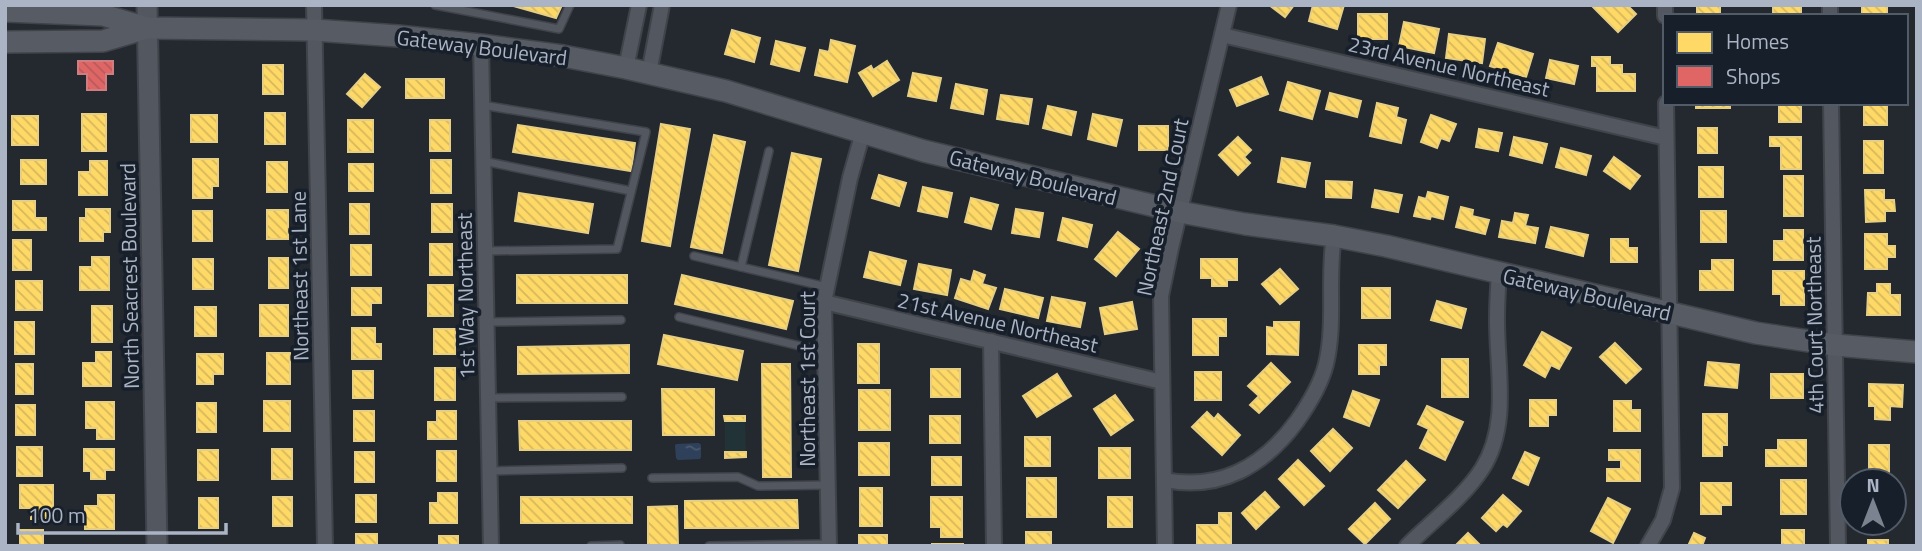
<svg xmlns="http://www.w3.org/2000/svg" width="1922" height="551" viewBox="0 0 1922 551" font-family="'Titillium Web',sans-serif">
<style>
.pitch{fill:#213336}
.water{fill:url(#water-ripples)}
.homes{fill:url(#homes-back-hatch);stroke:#e6ce82;stroke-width:2}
.shops{fill:url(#shops-back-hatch);stroke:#d07d82;stroke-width:2}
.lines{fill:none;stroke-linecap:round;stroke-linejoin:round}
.service-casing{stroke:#404349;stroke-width:10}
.minor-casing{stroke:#404349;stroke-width:18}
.tertiary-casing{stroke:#404349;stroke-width:23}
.secondary-casing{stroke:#404349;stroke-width:24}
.service{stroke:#525760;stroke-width:7}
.minor{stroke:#525760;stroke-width:14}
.tertiary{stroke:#525760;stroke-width:19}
.secondary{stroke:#575c64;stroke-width:21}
.labels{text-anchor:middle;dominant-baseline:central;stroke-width:7;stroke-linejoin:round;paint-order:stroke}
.street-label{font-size:21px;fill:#abb4c4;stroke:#171f2b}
</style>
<defs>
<pattern id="water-ripples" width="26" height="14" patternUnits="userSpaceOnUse" patternTransform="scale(1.75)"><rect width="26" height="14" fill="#2f415a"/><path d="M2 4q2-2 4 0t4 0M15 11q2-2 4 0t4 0" fill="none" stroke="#4a5a70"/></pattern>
<pattern id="homes-back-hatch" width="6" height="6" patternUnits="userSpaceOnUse" patternTransform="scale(1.75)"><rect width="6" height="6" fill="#ffd966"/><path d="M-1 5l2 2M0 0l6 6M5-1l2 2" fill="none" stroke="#d6b85d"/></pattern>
<pattern id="shops-back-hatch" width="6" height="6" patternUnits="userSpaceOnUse" patternTransform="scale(1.75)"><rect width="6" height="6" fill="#e06666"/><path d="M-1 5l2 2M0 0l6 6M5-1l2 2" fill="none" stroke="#b55a5b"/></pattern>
</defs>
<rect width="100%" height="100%" fill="#242930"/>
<polygon class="pitch" points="725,421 745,421 746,452 725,452"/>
<polygon class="water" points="699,443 701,445 701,457 700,459 678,460 676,458 675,445 677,444"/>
<g class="homes">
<polygon points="510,5 562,5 556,18"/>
<polygon points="1269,5 1294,5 1285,17"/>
<polygon points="1313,5 1344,5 1337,29 1309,21"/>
<polygon points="1591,5 1627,5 1636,14 1618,32"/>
<rect x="1697" y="5" width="23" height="11"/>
<rect x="1773" y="5" width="28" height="11"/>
<rect x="1862" y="5" width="25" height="11"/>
<rect x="1358" y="14" width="29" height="25"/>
<polygon points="1404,22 1439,29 1434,53 1399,46"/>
<polygon points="732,30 760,38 754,62 725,54"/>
<polygon points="1449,34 1485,39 1482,63 1446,58"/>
<polygon points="831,40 855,46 847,82 815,75 820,50 829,52"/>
<polygon points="776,41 805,48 799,71 771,64"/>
<polygon points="1498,43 1533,54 1526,77 1490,66"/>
<polygon points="1592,57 1610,57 1610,65 1622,65 1622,74 1635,74 1635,91 1597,91 1597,66 1592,66"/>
<polygon points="1550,60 1578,66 1574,84 1546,78"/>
<polygon points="887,61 899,80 873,96 859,73 871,66 873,70"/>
<rect x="263" y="65" width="20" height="29"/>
<polygon points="913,73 941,78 936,101 908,96"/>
<polygon points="365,74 380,87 362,107 347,94"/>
<polygon points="1261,77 1268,94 1237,106 1230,90"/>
<rect x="406" y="79" width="38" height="19"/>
<polygon points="1288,82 1320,91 1312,119 1280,110"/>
<polygon points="956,84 987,90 983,114 951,108"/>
<polygon points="1330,93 1361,101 1357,117 1326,109"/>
<polygon points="1001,95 1032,99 1028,124 997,119"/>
<polygon points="1377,103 1398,108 1396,117 1406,120 1401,143 1370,136"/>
<rect x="1696" y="103" width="34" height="5"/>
<rect x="1779" y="103" width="22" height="19"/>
<rect x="1864" y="103" width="23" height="22"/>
<polygon points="1048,106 1076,112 1071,135 1043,128"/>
<rect x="265" y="113" width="20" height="31"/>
<rect x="82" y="114" width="24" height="37"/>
<polygon points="1093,114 1122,120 1116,146 1088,139"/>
<rect x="191" y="115" width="26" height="27"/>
<polygon points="1431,115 1456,124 1449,141 1441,138 1437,148 1421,142"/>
<rect x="12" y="116" width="26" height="29"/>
<rect x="348" y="120" width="25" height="32"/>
<rect x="430" y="120" width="20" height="31"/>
<polygon points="661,124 690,129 670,246 642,241"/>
<polygon points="518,125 635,143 631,171 513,152"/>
<rect x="1139" y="126" width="29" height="24"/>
<rect x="1698" y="128" width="19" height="25"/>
<polygon points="1479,129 1502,133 1498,151 1476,147"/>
<polygon points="714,135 745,142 722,253 691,247"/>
<polygon points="1238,137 1251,150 1244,157 1250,163 1238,175 1219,155"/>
<polygon points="1514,137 1547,144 1542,163 1510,155"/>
<polygon points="1770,137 1801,137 1801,169 1781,169 1781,146 1770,146"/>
<rect x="1864" y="141" width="19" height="32"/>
<polygon points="1561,148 1591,156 1586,175 1556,167"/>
<polygon points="792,153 821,159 798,271 769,265"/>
<polygon points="1614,157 1640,176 1630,189 1604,171"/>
<polygon points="1282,158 1310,163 1305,187 1278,182"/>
<polygon points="193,159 218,159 218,186 212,186 212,198 193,198"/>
<rect x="21" y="160" width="25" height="24"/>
<rect x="431" y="160" width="20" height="33"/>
<polygon points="90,161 107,161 107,195 79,195 79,172 90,172"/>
<rect x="267" y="162" width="20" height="30"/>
<rect x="349" y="164" width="24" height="27"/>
<rect x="1699" y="167" width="24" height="30"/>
<polygon points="879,175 906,183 899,206 872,198"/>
<rect x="1784" y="176" width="19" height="40"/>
<polygon points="1326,181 1352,182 1351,198 1326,197"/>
<polygon points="923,187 952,193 947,217 918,211"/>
<polygon points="1375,190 1402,195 1398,212 1372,207"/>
<polygon points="1865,190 1884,190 1884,200 1894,200 1895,211 1885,211 1885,221 1866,222"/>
<polygon points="1428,192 1448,197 1443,219 1431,216 1430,219 1414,216 1419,197 1426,199"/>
<polygon points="519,193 593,204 588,233 515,221"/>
<polygon points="971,198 998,205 991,229 965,222"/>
<polygon points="13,201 35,201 35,218 46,218 46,230 13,230"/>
<rect x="350" y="204" width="19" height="30"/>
<rect x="432" y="204" width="20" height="28"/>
<polygon points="1461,207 1473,210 1472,216 1489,220 1485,234 1456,227"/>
<polygon points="86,209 110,209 110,232 103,232 103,241 80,241 80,218 86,218"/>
<polygon points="1016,209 1043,213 1039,237 1012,233"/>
<rect x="267" y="210" width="21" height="29"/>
<rect x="193" y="211" width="19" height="30"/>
<rect x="1701" y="211" width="25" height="31"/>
<polygon points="1515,213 1528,215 1525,226 1538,228 1535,243 1499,237 1502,221 1513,223"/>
<polygon points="1063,218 1092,225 1087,247 1058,240"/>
<polygon points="1551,227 1588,235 1583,256 1546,247"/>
<polygon points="1784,230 1803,230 1803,260 1774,260 1774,241 1784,241"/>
<polygon points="1118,232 1139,249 1116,276 1095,259"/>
<polygon points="1865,234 1887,234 1887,246 1895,246 1895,257 1887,257 1887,269 1865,269"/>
<polygon points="1611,239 1628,239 1628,248 1637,248 1637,262 1611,262"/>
<rect x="13" y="240" width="18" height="30"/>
<rect x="430" y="244" width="22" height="31"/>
<rect x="351" y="245" width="20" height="30"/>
<polygon points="870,252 906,261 900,285 864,277"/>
<polygon points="92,257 109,257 109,290 80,290 80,267 92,267"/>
<rect x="269" y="258" width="19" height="30"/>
<rect x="193" y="259" width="20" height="30"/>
<polygon points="1201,259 1237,259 1237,280 1227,280 1227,286 1212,286 1212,278 1201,278"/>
<polygon points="1712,260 1733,260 1733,290 1700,290 1700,271 1712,271"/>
<polygon points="919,264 951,270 947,295 914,289"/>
<polygon points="1280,269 1298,289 1280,304 1262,284"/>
<polygon points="974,271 985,275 982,284 996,288 988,309 955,298 961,279 971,282"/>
<polygon points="1773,271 1804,271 1804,305 1781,305 1781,294 1773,294"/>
<rect x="517" y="275" width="110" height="28"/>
<polygon points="682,275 793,301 786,329 675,304"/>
<rect x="16" y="281" width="26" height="29"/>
<polygon points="1877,284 1890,284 1890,295 1900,295 1900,315 1867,315 1868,293 1877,293"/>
<rect x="428" y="285" width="25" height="31"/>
<polygon points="352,288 381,288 381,303 371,303 371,315 352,315"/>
<rect x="1362" y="288" width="28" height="30"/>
<polygon points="1005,289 1043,298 1038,318 1000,309"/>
<polygon points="1052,297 1085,303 1080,327 1047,321"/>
<polygon points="1437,301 1466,309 1461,328 1431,320"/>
<polygon points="1132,302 1137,329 1105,334 1100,308"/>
<rect x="260" y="305" width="28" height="31"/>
<rect x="92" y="306" width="20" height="36"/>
<rect x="195" y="307" width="21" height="29"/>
<polygon points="1193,319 1226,319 1226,336 1218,336 1218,355 1193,355"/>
<rect x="15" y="322" width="19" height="32"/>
<polygon points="1274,322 1299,322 1298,355 1267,354 1267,327 1274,328"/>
<polygon points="352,328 375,328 375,344 381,344 381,359 352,359"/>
<rect x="434" y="329" width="21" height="25"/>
<polygon points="1542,332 1571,348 1559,369 1551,365 1545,377 1524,365"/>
<polygon points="664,335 743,351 737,380 658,364"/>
<polygon points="1615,343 1641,369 1626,383 1600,357"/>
<rect x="858" y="344" width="21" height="39"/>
<polygon points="629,345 629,373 518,374 518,347"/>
<polygon points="1359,345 1386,345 1386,365 1379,365 1379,374 1359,374"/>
<polygon points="96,352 111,352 111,386 83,386 83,363 96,363"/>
<rect x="267" y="353" width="23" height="31"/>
<polygon points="197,354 223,354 223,374 213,374 213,384 197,384"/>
<rect x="1442" y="359" width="26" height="38"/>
<polygon points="1708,362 1739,365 1737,388 1705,385"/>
<polygon points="1271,363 1290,382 1259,413 1250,405 1259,396 1248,386"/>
<rect x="16" y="364" width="17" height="30"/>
<polygon points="762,364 790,364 791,477 763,477"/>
<rect x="435" y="368" width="20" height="32"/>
<rect x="931" y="369" width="29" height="28"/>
<rect x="353" y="371" width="20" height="27"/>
<rect x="1195" y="372" width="26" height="28"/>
<polygon points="1057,374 1071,396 1037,417 1023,396"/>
<rect x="1771" y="374" width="32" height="24"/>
<polygon points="1869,384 1903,385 1902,407 1890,406 1890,420 1875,419 1875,406 1869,406"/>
<polygon points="662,389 714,389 714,435 663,435"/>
<rect x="859" y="390" width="31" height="40"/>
<polygon points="1353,391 1379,400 1369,426 1344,417"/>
<polygon points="1115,395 1133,420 1111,435 1094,409"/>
<polygon points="1530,400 1556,400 1556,415 1548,415 1548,426 1530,426"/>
<rect x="264" y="401" width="26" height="30"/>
<polygon points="1614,401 1631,401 1631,410 1640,410 1640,431 1614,431"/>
<polygon points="86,402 114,402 114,439 97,439 97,428 86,428"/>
<rect x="197" y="403" width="19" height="29"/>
<rect x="16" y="405" width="19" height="30"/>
<polygon points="1427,406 1463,422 1445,460 1420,448 1429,429 1418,424"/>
<rect x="354" y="411" width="20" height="30"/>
<polygon points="437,411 456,411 456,439 428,439 428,422 437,422"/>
<polygon points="1207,412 1214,419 1218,414 1240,435 1222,455 1192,427"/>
<polygon points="1703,414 1727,414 1727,445 1722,445 1722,456 1703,456"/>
<polygon points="724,416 745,416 745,421 725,421"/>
<rect x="930" y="416" width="30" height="27"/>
<polygon points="519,421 631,421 631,450 520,450"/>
<polygon points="1333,429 1352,448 1330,471 1311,451"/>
<rect x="1025" y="437" width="25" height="29"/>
<polygon points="1778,440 1806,440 1806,466 1766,466 1766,450 1778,450"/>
<rect x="859" y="443" width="30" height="32"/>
<rect x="1869" y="445" width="20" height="34"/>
<rect x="17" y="447" width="25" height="29"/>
<rect x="1099" y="448" width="31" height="30"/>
<polygon points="84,449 114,449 114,470 105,470 105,479 91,479 91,471 84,471"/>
<rect x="272" y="449" width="20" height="30"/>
<rect x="198" y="450" width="20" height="30"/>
<polygon points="1609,450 1640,450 1640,481 1607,481 1607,469 1621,469 1621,460 1609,460"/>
<rect x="437" y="451" width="19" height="30"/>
<rect x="355" y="452" width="19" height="30"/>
<polygon points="725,452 746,452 746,457 725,458"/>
<polygon points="1525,452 1539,458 1528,485 1513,478"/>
<rect x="932" y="457" width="29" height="28"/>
<polygon points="1298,460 1324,486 1304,505 1279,479"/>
<polygon points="1406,461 1425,480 1398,508 1378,490"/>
<rect x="1027" y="478" width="29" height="39"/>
<rect x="1781" y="480" width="25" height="34"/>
<polygon points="1701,483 1731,483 1731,505 1721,505 1721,514 1701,514"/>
<polygon points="20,485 53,485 53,519 31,519 31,508 20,508"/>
<rect x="860" y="488" width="22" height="38"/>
<polygon points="1265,492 1279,507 1256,529 1242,513"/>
<polygon points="438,493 457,493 457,523 430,523 430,503 438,503"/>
<polygon points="98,495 114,495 114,529 85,529 85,506 98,506"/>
<rect x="356" y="495" width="20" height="27"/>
<polygon points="1503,495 1521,511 1507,527 1503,524 1496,531 1482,518"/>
<rect x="273" y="497" width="19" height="29"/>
<rect x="521" y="497" width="111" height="26"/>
<polygon points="931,497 962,497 962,537 941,537 941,527 931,527"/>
<rect x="1108" y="497" width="24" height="30"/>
<rect x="199" y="498" width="19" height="30"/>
<polygon points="1608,498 1630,509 1613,543 1591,531"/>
<polygon points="797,500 798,528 685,528 685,501"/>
<polygon points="1375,503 1390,519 1365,544 1349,529"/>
<polygon points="677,506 678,546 648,546 648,507"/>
<polygon points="1219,513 1231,513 1231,546 1197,546 1197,525 1219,525"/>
<rect x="1870" y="523" width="23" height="4"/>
<rect x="20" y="530" width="23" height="16"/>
<rect x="1782" y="530" width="22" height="16"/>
<rect x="1026" y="532" width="25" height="14"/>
<polygon points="1468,533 1481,546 1455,546"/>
<polygon points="1694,533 1705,538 1702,546 1688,546"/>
<rect x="356" y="534" width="21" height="12"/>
<rect x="859" y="535" width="28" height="11"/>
<rect x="439" y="536" width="19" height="10"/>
<rect x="1868" y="540" width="20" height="6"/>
<rect x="932" y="544" width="31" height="2"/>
</g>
<polygon class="shops" points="78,61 113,61 113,74 106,74 106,90 87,90 87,74 78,74"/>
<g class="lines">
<g class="service-casing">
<g id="service">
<polyline points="435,5 559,29 570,5"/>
<polyline points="482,105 646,132 617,249 485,251"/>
<polyline points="483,161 631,191"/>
<polyline points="694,256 827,287"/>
<polyline points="741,267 769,151"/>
<polyline points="679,317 825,352"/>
<polyline points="487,322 621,320"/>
<polyline points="488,398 622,397"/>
<polyline points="490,471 622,468"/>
<polyline points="652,478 738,477 758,486 827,485"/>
<polyline points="591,546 620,545"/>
<polyline points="709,546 829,544"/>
</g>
</g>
<g class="minor-casing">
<g id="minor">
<polyline points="314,5 325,546"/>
<polyline points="1665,5 1665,16"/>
<polyline points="1830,5 1830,16"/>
<polyline points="1222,35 1666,138"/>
<polyline points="481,45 491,546"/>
<polyline points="626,68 639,5"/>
<polyline points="649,73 662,5"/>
<polyline points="1831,103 1838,546"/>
<polyline points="824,302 1162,382"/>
<polyline points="991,341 994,546"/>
<path d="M 1164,480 C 1220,491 1264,466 1297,421 C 1309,404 1321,384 1326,364 C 1336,322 1327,278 1334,236"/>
<polyline points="829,546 824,302 850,178 863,132"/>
<polyline points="1165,546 1161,296 1171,248 1229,5"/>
<path d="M 1407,546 C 1431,522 1464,497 1482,469 C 1511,424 1496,366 1497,316 C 1497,302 1498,288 1499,273"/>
<polyline points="1648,546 1663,520 1672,488 1666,103"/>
</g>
</g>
<g class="tertiary-casing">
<polyline id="tertiary" points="147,5 157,546"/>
</g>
<g class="secondary-casing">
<g id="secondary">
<polyline points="5,11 103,15 147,28 314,30 398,36 481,45 563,56 626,68 726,91 924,151 1180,212 1245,224 1334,236 1386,246 1756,333 1835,345 1917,352"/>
<polyline points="5,42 103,41 147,28"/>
</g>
</g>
<use href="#service" class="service"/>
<use href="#minor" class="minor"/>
<use href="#tertiary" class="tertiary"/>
<use href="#secondary" class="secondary"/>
</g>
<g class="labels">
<g class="street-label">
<text transform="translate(482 47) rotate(7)">Gateway Boulevard</text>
<text transform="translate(1449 66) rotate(13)">23rd Avenue Northeast</text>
<text transform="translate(1033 177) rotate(14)">Gateway Boulevard</text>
<text transform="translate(1162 207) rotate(-78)">Northeast 2nd Court</text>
<text transform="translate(129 276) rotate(-91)">North Seacrest Boulevard</text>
<text transform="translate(299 276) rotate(-91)">Northeast 1st Lane</text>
<text transform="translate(1587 294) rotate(13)">Gateway Boulevard</text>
<text transform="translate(465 296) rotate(-91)">1st Way Northeast</text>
<text transform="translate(998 322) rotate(13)">21st Avenue Northeast</text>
<text transform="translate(1814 325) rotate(-91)">4th Court Northeast</text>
<text transform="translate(807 379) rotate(-90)">Northeast 1st Court</text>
</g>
</g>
<rect width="1922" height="551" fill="none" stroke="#abb4c4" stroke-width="14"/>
<rect x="1663" y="14" width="245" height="91" fill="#171f2b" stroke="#525b68" stroke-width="2"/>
<rect x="1677" y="32" width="35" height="21" fill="#ffd966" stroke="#525b68" stroke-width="2"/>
<text x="1726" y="49" font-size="21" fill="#abb4c4">Homes</text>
<rect x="1677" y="66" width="35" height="21" fill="#e06666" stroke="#525b68" stroke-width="2"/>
<text x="1726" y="84" font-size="21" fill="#abb4c4">Shops</text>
<g transform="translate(1873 502)"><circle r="33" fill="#171f2b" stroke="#525b68" stroke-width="2"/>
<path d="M0-5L12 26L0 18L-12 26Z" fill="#7c8390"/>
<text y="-10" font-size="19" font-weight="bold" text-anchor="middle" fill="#abb4c4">N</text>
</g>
<path d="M18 523v10h208v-10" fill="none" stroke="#abb4c4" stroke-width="3.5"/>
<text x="28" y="523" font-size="21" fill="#abb4c4" stroke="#171f2b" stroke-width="5" paint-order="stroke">100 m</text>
</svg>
